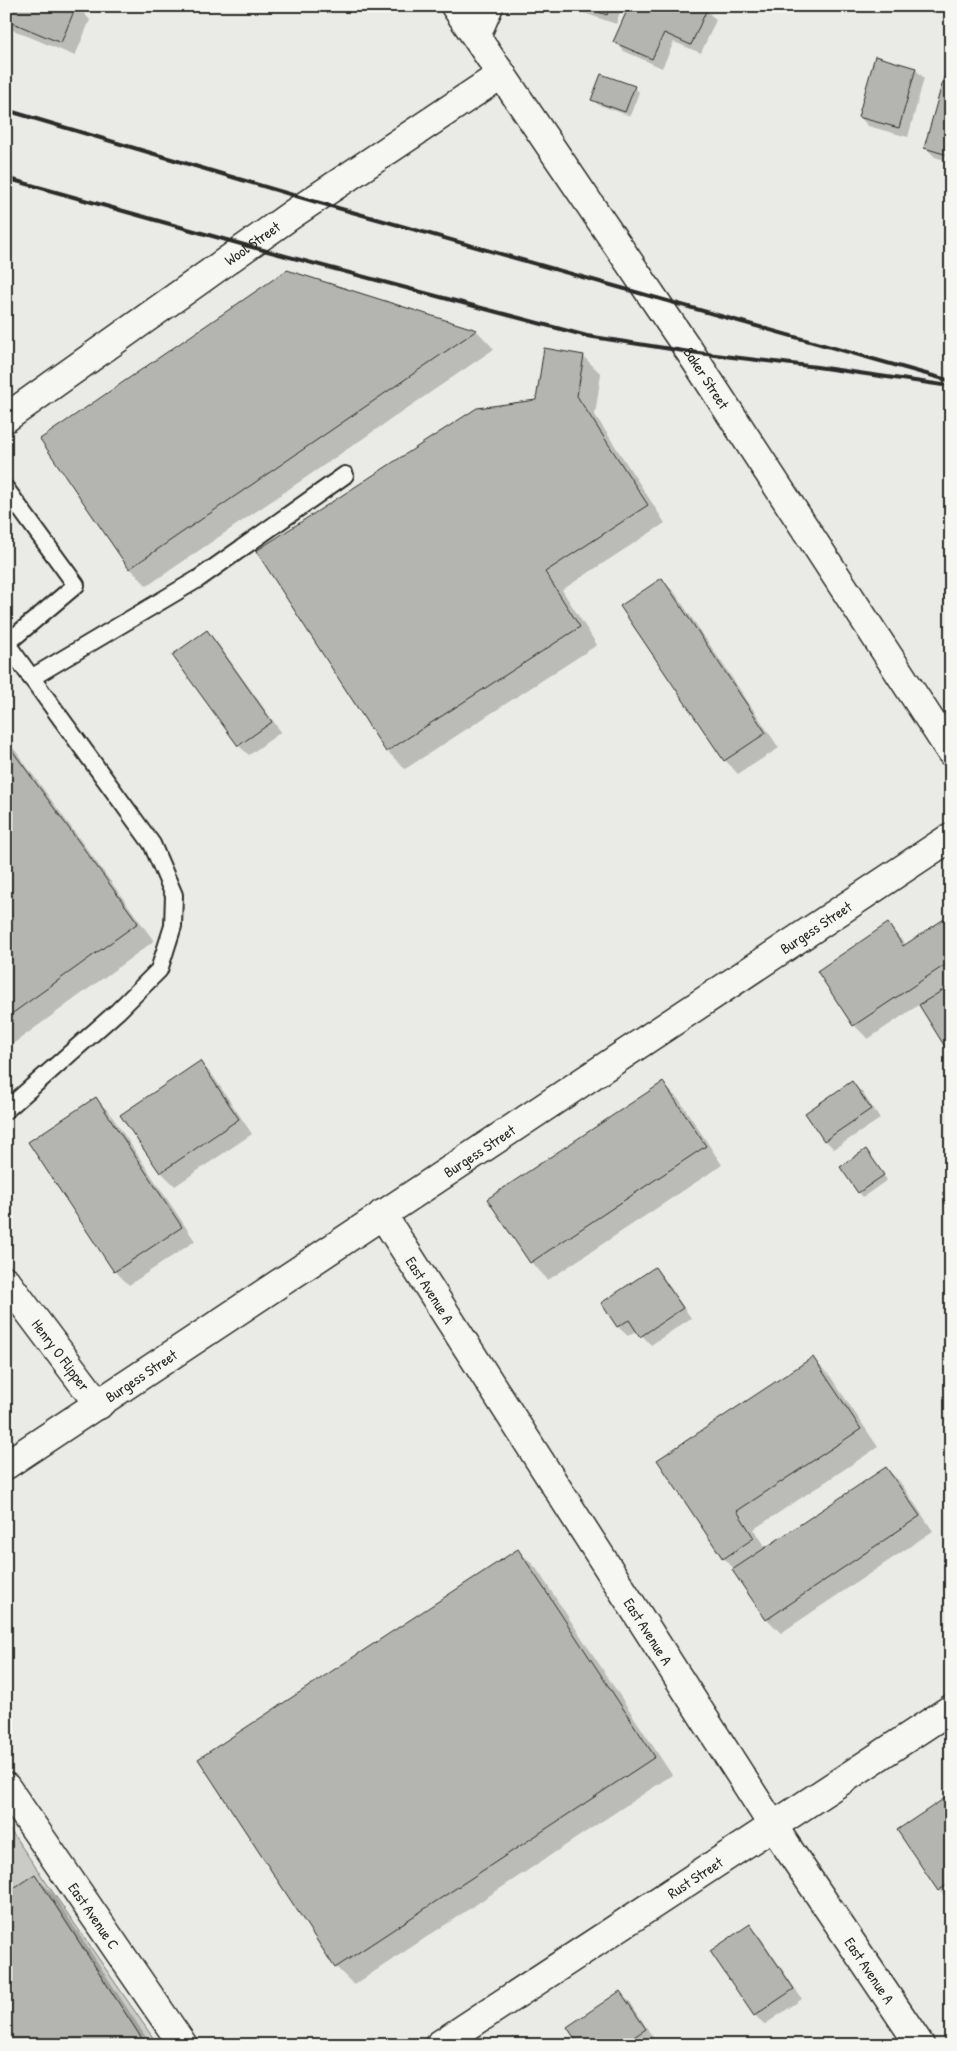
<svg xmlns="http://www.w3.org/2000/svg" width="957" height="2051" viewBox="0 0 957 2051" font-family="'Patrick Hand',sans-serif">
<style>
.green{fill:#cacac7;stroke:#7a7a79}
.shadow{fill:#0003}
.building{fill:#b4b4b1;stroke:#2b2b2b}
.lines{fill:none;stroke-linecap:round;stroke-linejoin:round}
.lane-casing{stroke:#2b2b2b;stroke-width:20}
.street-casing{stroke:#2b2b2b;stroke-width:31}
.lane{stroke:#f6f6f2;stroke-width:16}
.street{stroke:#f6f6f2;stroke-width:28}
.rail{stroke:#2b2b2b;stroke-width:4}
.labels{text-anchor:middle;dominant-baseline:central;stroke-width:4;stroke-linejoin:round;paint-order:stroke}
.street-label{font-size:15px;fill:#2b2b2b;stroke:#f6f6f2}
</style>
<rect width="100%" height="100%" fill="#eaeae6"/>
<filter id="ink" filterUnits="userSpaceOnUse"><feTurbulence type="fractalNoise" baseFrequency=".02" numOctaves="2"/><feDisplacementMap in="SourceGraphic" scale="10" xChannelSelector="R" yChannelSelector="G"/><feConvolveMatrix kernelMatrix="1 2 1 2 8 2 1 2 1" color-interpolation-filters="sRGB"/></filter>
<g filter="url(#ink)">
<polygon class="green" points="6,1824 158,2045 6,2045"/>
<g class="shadow">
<polygon points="6,6 77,6 90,20 75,56 6,27"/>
<polygon points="564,6 622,6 616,24"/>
<polygon points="706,10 716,20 701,53 674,42 662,68 624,51 615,41"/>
<polygon points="915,69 924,78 908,137 868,126 859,116"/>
<polygon points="951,72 951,162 935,157 925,147"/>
<polygon points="634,87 639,92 630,116 597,104 593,100"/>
<polygon points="287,271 477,331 494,349 147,586 130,568"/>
<polygon points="583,356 601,374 595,415 665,523 562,590 597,645 405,769 387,751 258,552 537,401"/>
<polygon points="661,579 675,593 779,748 738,774 725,760"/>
<polygon points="206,632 216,641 281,732 249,755 239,746 174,655"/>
<polygon points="6,738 154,941 6,1049"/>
<polygon points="944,921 951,928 951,1052 920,1004 868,1039 854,1025 888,925 906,945"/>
<polygon points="200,1062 213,1076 252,1134 175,1186 161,1172"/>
<polygon points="852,1083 862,1092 880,1119 834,1149 825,1140"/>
<polygon points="663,1084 680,1101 722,1165 548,1280 531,1262"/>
<polygon points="95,1098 109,1112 195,1241 129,1285 115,1271"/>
<polygon points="866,1151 887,1180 863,1197 859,1192"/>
<polygon points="655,1268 664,1278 691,1318 651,1345 637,1330 628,1336 618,1327 603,1303"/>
<polygon points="813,1359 830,1376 878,1447 754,1529 767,1549 886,1468 900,1482 933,1531 781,1633 767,1619 735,1570 724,1558 659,1461"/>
<polygon points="518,1550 536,1568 672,1775 354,1985 336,1967"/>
<polygon points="951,1800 951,1902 939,1890"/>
<polygon points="35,1876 53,1894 151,2045 6,2045"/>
<polygon points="750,1925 759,1935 802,1999 764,2025 755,2015"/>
<polygon points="620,1993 630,2002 654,2039 645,2045 580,2045"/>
</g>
<g class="building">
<polygon points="6,6 76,6 61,43 6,20"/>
<polygon points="581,6 610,6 607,15"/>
<polygon points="629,6 700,6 707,9 691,45 664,33 652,59 613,42"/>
<polygon points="875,56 916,68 899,128 858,117"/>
<polygon points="946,70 951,71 951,156 924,148"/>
<polygon points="601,74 635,86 625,112 591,100"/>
<polygon points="287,270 477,330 129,569 40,439"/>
<polygon points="544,348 584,355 577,396 648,505 545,572 580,627 386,752 256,551 477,408 536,400"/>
<polygon points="662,578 766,733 724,761 620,606"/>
<polygon points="207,630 272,722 238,746 172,655"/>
<polygon points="6,742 138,923 6,1018"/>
<polygon points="944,919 951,929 951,961 853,1026 817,971 888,923 903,946"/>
<polygon points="951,985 951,1047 947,1050 919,1005"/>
<polygon points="200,1061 239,1119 160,1173 120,1115"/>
<polygon points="852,1081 871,1109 824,1141 805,1113"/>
<polygon points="663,1082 706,1146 530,1263 487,1199"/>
<polygon points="96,1097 182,1227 114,1272 28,1142"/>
<polygon points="866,1149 884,1175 858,1193 840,1167"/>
<polygon points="655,1267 683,1308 640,1337 629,1320 617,1327 601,1303"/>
<polygon points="813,1357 861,1429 737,1511 754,1538 723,1559 657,1460"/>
<polygon points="886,1467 920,1516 766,1620 732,1570"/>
<polygon points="518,1549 655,1757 335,1968 198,1759"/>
<polygon points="948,1796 951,1800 951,1882 938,1891 897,1830"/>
<polygon points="35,1874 146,2045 6,2045 6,1893"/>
<polygon points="750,1924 794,1989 754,2016 710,1951"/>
<polygon points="620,1991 646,2029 634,2037 640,2045 579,2045 567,2027"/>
</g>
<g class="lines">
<g class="lane-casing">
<g id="lane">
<polyline points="6,489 76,585 6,644"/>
<polyline points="31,678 198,579 345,475"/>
<polyline points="6,1110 118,1011 159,970 173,926 174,895 152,844 7,644"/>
</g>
</g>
<g class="street-casing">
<g id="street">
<path id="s1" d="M 455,6 L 690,352 L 951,752"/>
<polyline points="476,36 489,6"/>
<path id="s2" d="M 6,418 L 294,213 L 502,74"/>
<path id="s3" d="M 382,1214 L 773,1826 L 920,2045"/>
<path id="s4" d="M 6,1281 L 99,1405"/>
<path id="s5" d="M 6,1465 L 951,837"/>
<path id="s6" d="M 6,1787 L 183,2045"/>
<path id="s7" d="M 439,2045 L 951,1709"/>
</g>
</g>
<use href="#lane" class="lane"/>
<use href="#street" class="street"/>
<g class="rail">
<polyline points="6,110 313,201 951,381"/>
<polyline points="6,178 248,246 587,336 690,352 817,367 943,385"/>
</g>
</g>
</g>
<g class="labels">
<g class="street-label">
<text stroke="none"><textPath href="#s2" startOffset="302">Wool Street</textPath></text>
<text stroke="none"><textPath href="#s1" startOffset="449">Baker Street</textPath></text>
<text stroke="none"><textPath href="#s5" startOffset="972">Burgess Street</textPath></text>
<text stroke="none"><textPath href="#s5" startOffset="568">Burgess Street</textPath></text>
<text stroke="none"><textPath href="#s3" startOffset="90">East Avenue A</textPath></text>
<text stroke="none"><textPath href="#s4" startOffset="92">Henry O Flipper</textPath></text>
<text stroke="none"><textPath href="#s5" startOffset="162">Burgess Street</textPath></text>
<text stroke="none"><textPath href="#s3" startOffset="495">East Avenue A</textPath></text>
<text stroke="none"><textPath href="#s7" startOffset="306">Rust Street</textPath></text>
<text stroke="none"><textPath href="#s6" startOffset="156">East Avenue C</textPath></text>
<text stroke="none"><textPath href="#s3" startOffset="900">East Avenue A</textPath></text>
</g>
</g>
<rect width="957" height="2051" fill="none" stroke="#f6f6f2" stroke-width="25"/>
<rect x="12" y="12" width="932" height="2026" fill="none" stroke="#2b2b2b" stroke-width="2" filter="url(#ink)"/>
</svg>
